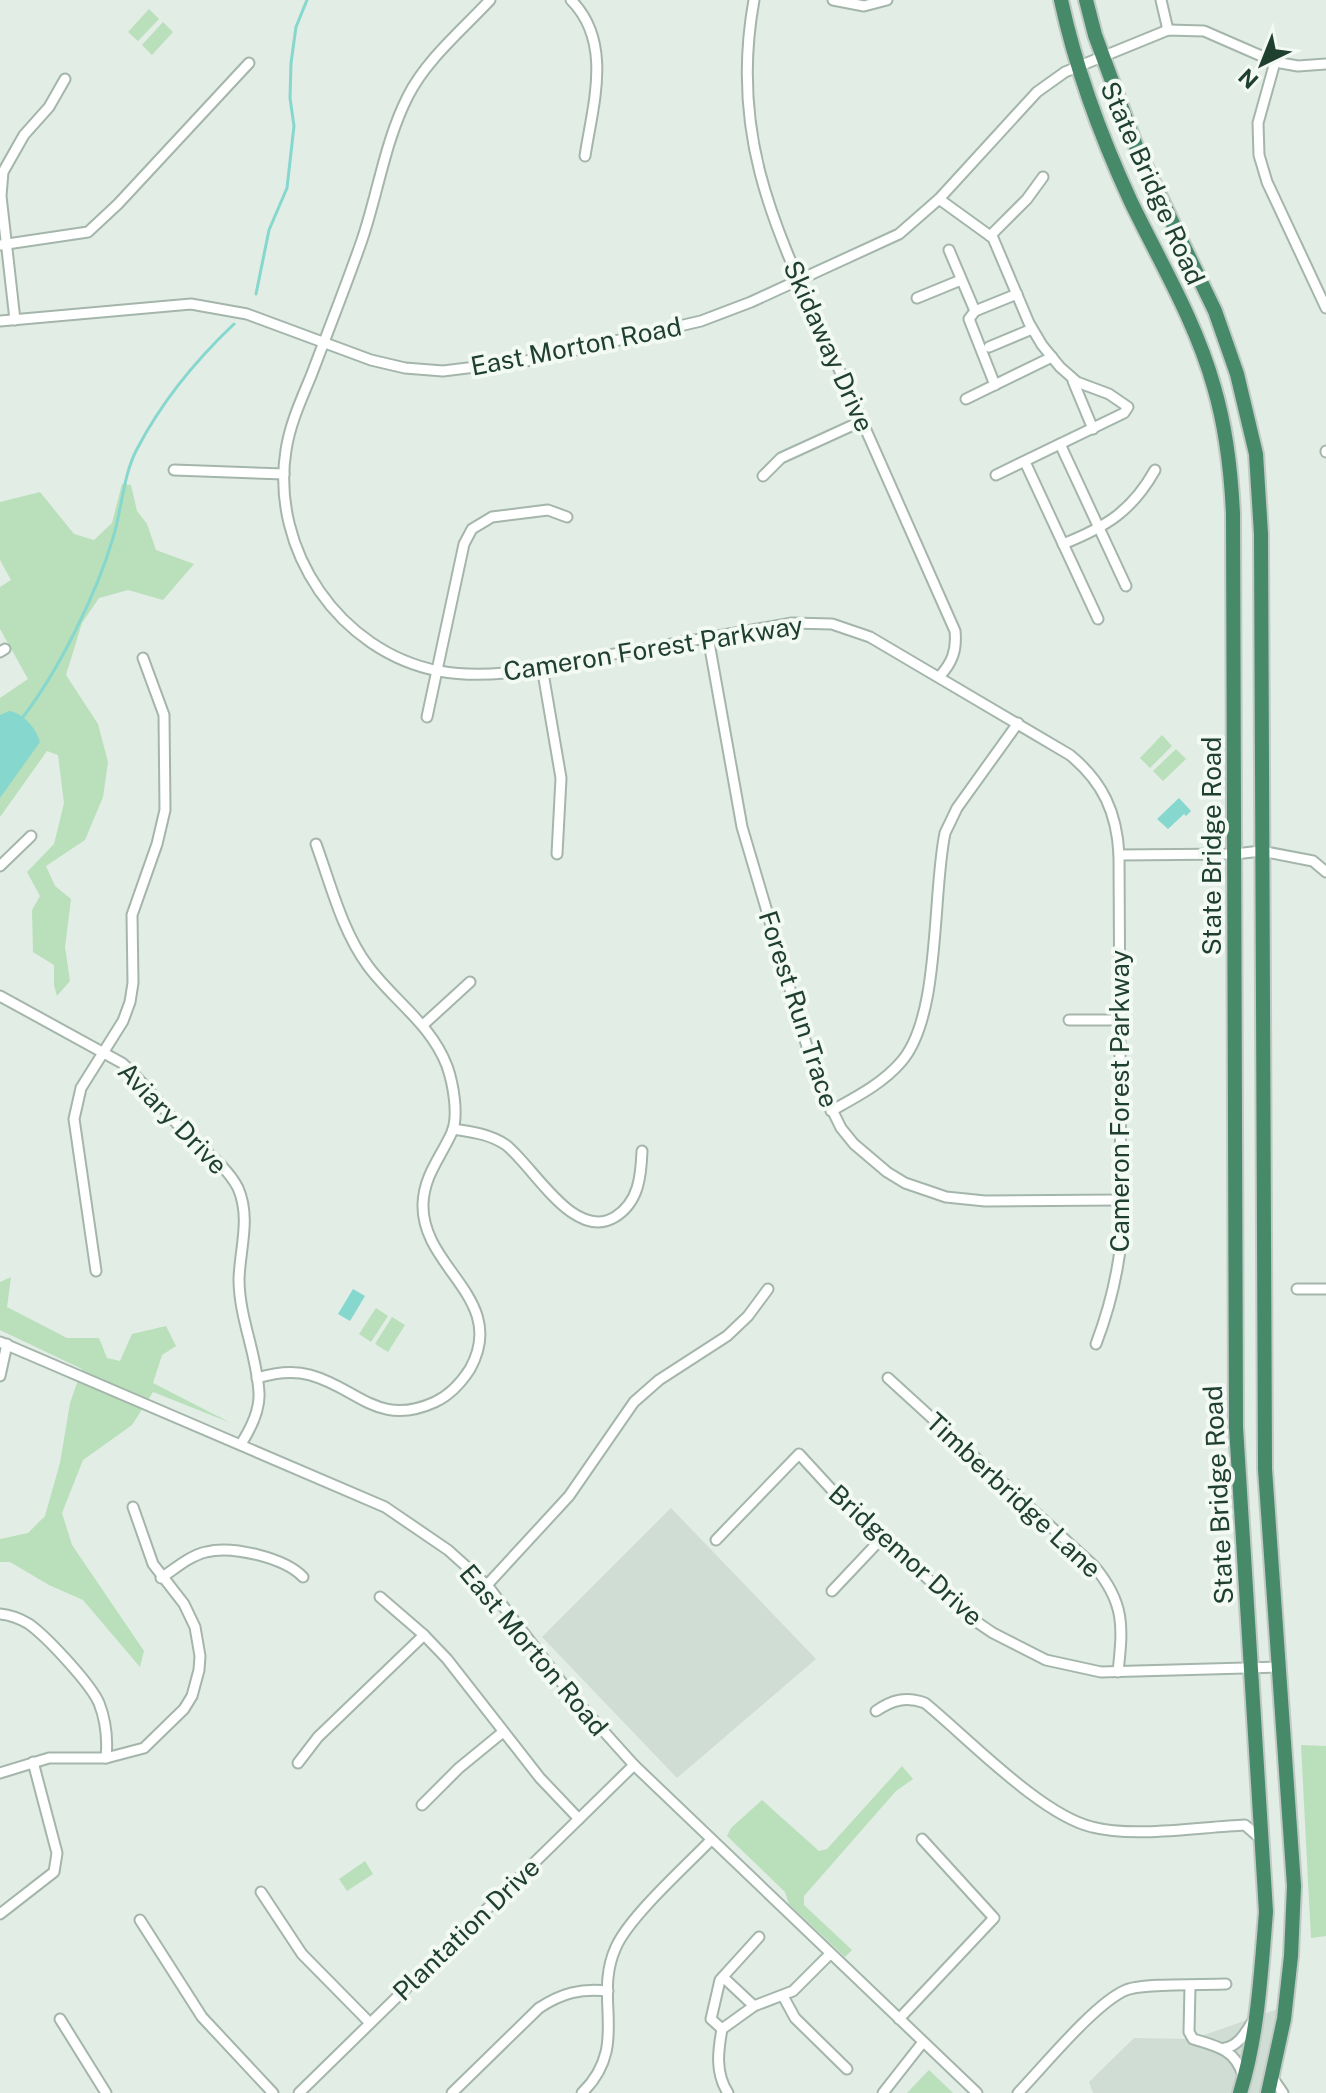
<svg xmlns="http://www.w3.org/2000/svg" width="1326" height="2093" viewBox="0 0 1326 2093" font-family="'Public Sans',sans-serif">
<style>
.built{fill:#d0ddd4}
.green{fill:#b9e0ba}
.water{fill:#86d7ce}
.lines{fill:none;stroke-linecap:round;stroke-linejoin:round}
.stream{stroke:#86d7ce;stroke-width:3}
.minor-casing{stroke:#a4b6ab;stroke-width:13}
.trunk-casing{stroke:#c1cac5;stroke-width:18}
.minor{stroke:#fff;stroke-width:9}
.trunk{stroke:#468a6a;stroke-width:14}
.labels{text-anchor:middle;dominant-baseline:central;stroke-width:8;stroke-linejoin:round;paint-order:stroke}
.street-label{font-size:26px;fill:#20402f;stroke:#f3f9f4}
</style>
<rect width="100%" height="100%" fill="#e2ede5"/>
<g class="built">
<polygon points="671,1508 816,1659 677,1778 542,1637"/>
<polygon points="1289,2005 1269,2093 1093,2093 1089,2082 1134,2038 1193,2039"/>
</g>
<g class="green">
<polygon points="149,9 159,19 138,41 128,32"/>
<polygon points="163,22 173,32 152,55 142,45"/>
<polygon points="122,484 131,485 137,511 147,524 156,550 194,564 163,600 128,590 99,598 82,623 66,675 98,724 108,762 103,797 85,840 46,866 55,886 71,899 65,947 70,981 57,996 54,985 54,965 33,952 32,910 40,896 27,872 54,844 64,803 58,755 47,751 0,817 0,698 28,679 0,629 0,587 11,580 0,560 0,502 40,492 74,534 94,540 112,523"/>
<polygon points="1162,735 1172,746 1150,768 1140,758"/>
<polygon points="1176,749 1186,759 1163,781 1153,771"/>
<polygon points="11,1277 7,1307 67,1338 99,1338 107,1358 120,1361 132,1334 166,1326 176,1346 162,1355 153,1383 231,1423 153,1392 132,1425 83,1460 62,1513 72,1545 144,1651 140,1667 83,1600 49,1585 10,1562 0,1562 0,1539 28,1533 45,1516 60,1463 70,1403 82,1369 0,1330 0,1282"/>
<polygon points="376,1308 388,1316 371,1342 359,1334"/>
<polygon points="392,1317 405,1325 388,1352 375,1344"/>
<polygon points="1301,1745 1326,1746 1326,1936 1311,1938"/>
<polygon points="902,1766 913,1779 896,1791 804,1896 804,1905 852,1950 845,1957 789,1904 785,1892 727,1836 731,1828 762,1800 819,1851 827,1849"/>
<polygon points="365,1861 373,1874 347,1891 339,1879"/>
<polygon points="929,2070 953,2093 907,2093"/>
</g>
<g class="water">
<path d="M 9,711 C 23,713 36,728 40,742 L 0,798 L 0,715 Z"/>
<polygon points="1179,798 1191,811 1186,816 1184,814 1168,829 1157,819"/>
<polygon points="353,1289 365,1296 350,1321 338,1314"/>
</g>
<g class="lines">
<g class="stream">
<polyline points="256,294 269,230 287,188 294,126 290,98 291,63 296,27 307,0"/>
<path d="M 23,717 C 59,670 96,595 113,538 C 122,509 123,475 137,449 C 161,403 196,360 234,324"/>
</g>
<g class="minor-casing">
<g id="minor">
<path d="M 490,0 C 462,30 426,60 408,96 C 385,141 378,193 362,240 C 346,286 328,331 311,376 C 301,400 290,424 286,450 C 270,550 340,652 439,671 C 461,675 483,675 505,673 L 792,623 L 832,624 L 870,637 L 1070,755 C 1103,782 1117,813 1119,855 L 1121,1242 C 1117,1278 1109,1310 1096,1344"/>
<path d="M 571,0 C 613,42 593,104 585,156"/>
<path d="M 754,0 C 727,148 784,245 842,376 C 879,461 917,546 955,631 C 957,651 952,663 939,677"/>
<polyline points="833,0 864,6 887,0"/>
<polyline points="1161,0 1168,30"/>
<polyline points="1275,62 1258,123 1259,155 1267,182 1326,308"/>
<polyline points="939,199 993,238 1029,323 1042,345 1060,367 1077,382 1109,394 1128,407 1124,413 996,475"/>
<polyline points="990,236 1027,199 1043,177"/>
<polyline points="0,245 88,232 118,204 249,63"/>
<polyline points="949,250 975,311"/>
<polyline points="917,298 961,280"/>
<polyline points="15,320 1,196 3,172 24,135 49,107 65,79"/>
<polyline points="0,321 191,304 247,314 371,360 405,368 443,371 533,360 701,321 751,302 899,234 939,199 1037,92 1065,72 1168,30 1204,31 1275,62 1298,66 1326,64"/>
<polyline points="989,347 1032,329"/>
<polyline points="1073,381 1093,429"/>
<polyline points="995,385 969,319 975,311 1017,294"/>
<polyline points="966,399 1052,357"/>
<polyline points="1060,444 1126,586"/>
<polyline points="1326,452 1326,451"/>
<polyline points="1025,462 1098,619"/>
<polyline points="174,470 284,474"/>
<polyline points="763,476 781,458 862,421"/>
<path d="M 1063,544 C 1106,527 1132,511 1155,470"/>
<polyline points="708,637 742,827 816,1077 841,1128 854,1144 887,1172 905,1183 946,1197 985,1201 1121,1200"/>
<polyline points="0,652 5,649"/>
<polyline points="542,667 561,778 557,854"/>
<polyline points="427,717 464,544 472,529 492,517 548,510 567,517"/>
<polyline points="1119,855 1235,854 1261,851 1313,861 1326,872"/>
<polyline points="0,866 31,836"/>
<path d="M 0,996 L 122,1063 C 144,1082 160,1105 179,1126 C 198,1147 225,1163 238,1188 C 251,1218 240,1248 239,1279 C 239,1318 257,1354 259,1393 C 260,1410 250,1430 241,1444"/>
<polyline points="1069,1020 1120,1020"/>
<polyline points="423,1025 470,982"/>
<path d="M 831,1111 C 856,1097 882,1084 901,1062 C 941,1017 932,895 945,833 L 957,808 L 1018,723"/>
<path d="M 453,1129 C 472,1132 490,1134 506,1145 C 534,1167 574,1242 615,1217 C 639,1202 641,1176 642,1151"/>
<polyline points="96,1271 74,1119 81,1088 123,1021 130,1002 133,983 132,915 157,844 165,810 164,715 143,658"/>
<polyline points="1297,1289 1326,1289"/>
<polyline points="0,1342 385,1507 448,1550 487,1585 572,1696 634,1765 977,2093"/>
<polyline points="0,1376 7,1344"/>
<path d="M 257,1378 C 274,1373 292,1370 310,1375 C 358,1388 378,1428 435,1402 C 450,1395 461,1383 470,1369 C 509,1299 421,1268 423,1204 C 424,1175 441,1157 452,1132 C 459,1115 453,1083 447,1066 C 431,1024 394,1001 368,966 C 342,931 331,885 316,844"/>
<path d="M 888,1378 L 1094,1566 C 1125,1603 1123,1626 1118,1672"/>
<polyline points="716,1540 799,1454 833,1491 968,1616 993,1633 1046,1660 1101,1672 1279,1667"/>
<path d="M 161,1578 C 175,1569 189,1556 206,1552 C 232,1545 285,1558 303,1577"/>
<polyline points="487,1585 569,1496 634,1402 659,1380 727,1336 748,1316 768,1289"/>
<polyline points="832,1591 883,1537"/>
<polyline points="380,1597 424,1635 447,1659 540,1778 579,1819"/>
<path d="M 0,1614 C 11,1615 19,1618 29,1624 C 47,1637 90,1683 99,1703 C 106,1721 108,1738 106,1758"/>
<path d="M 876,1711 C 892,1700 906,1696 925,1703 C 968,1738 1041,1815 1092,1827 C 1134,1838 1199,1827 1245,1825 L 1261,1839"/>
<polyline points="298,1763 318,1737 424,1635"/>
<polyline points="0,1773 49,1758 106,1758 144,1748 184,1709 192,1696 199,1670 200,1656 195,1627 184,1604 153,1564 133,1507"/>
<polyline points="422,1805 459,1768 503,1732"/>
<polyline points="261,1892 302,1954 370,2023"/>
<polyline points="0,1914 54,1872 57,1853 33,1762"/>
<polyline points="140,1920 202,2017 273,2093"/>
<polyline points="723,1977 754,2006"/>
<path d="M 1190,1986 L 1189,2032 L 1193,2039 C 1217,2046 1236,2050 1243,2076"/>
<polyline points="783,1996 795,2018 847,2069"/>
<polyline points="60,2019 106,2093"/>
<polyline points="899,2019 994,1918 922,1839"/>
<polyline points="722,2029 754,2006 793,1991 830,1954"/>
<polyline points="722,2029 711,2019 720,1980 759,1937"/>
<path d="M 722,2029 C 718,2051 715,2073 728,2093"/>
<path d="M 1225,2048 C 1239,2046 1247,2030 1254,2019"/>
<polyline points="1272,2077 1283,2093"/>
<polyline points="299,2093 634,1765"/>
<path d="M 452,2093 L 539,2008 C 562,1993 581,1988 608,1991"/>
<path d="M 582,2093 C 631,2045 592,1999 616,1947 C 630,1916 685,1867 711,1840"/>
<polyline points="883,2093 923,2042"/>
<path d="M 1018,2093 C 1044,2066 1095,2003 1126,1990 C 1142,1983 1205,1985 1226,1984"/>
</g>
</g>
<g class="trunk-casing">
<g id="trunk">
<path d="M 1061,0 C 1076,70 1101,137 1131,202 C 1160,262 1196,322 1214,387 C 1226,428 1231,470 1233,514 L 1236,1427 L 1266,1912 C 1261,1972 1258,2035 1240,2093"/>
<polyline points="1086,0 1095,35 1137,149 1215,311 1237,374 1256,454 1261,534 1265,1469 1294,1886 1291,1956 1284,2019 1268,2093"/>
</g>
</g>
<use href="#minor" class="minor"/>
<use href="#trunk" class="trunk"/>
</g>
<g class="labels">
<g class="street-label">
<text transform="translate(1153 183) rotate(66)">State Bridge Road</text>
<text transform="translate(576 346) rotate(-11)">East Morton Road</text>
<text transform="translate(829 346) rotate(66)">Skidaway Drive</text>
<text transform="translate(653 648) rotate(-9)">Cameron Forest Parkway</text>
<text transform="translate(1211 846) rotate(-90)">State Bridge Road</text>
<text transform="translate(799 1009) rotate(72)">Forest Run Trace</text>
<text transform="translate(1119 1101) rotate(-90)">Cameron Forest Parkway</text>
<text transform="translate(173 1118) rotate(46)">Aviary Drive</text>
<text transform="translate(1014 1495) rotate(43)">Timberbridge Lane</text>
<text transform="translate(1218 1495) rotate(-93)">State Bridge Road</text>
<text transform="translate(906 1555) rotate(42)">Bridgemor Drive</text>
<text transform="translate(534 1650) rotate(50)">East Morton Road</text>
<text transform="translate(466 1929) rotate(-44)">Plantation Drive</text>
</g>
</g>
<g transform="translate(1262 64) rotate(223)" stroke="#f3f9f4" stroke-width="6" paint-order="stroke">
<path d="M0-6L14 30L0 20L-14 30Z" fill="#20402f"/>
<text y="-12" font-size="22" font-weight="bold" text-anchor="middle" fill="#20402f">N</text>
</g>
</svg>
